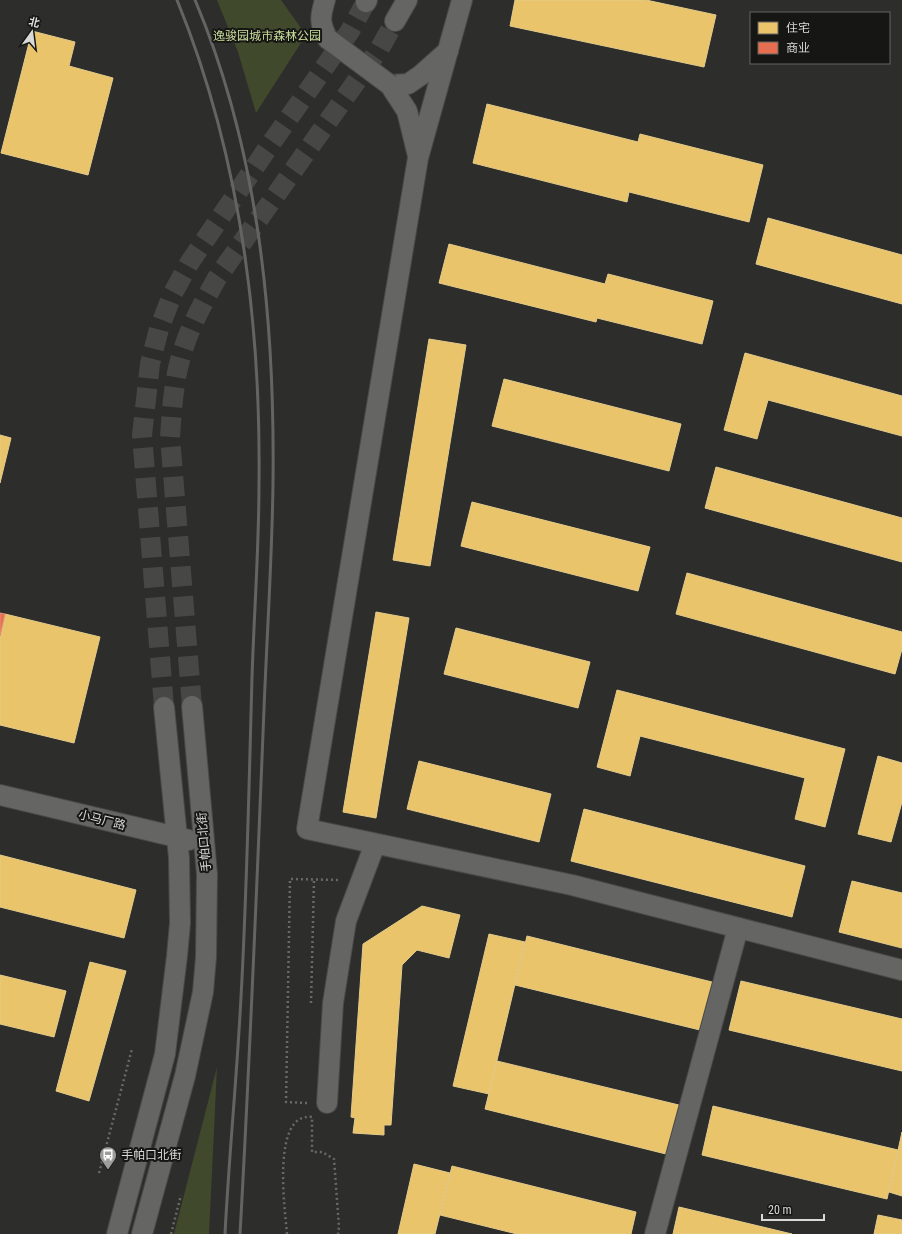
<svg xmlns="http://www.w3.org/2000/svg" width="902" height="1234" viewBox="0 0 902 1234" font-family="'Roboto Condensed','Noto Sans SC',sans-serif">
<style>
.green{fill:#40492b}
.homes{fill:#e9c46a;stroke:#e4cb8b}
.shops{fill:#e76f51;stroke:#e38f79}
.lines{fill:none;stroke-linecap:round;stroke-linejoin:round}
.minor-tunnel{stroke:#474846;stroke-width:20;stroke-dasharray:20 10;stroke-linecap:butt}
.minor-casing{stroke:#494a47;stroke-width:22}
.path{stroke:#696a68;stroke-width:2.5;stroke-dasharray:2 3;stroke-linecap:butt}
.minor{stroke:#656564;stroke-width:20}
.rail{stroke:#646563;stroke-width:3}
.minor-bridge-casing{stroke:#494a47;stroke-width:22;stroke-linecap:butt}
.minor-bridge{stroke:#656564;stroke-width:20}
.labels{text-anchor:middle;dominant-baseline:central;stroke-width:4;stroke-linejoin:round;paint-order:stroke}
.park-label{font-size:12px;fill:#cbdf9c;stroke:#161715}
.street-label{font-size:12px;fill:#d9dad7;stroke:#161715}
.poi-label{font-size:12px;fill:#d9dad7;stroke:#161715;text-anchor:start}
</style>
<rect width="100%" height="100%" fill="#2d2e2c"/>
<g class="green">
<polygon points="217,0 281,0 306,35 256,113 238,52"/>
<polygon points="217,1067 209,1234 174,1234"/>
</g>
<g class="homes">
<polygon points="515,0 646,0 716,15 704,67 510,26"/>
<polygon points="32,31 75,42 69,66 113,78 88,175 1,153"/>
<polygon points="487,104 638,142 640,134 763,165 749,222 629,192 627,202 473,163"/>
<polygon points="768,218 902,255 902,304 756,264"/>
<polygon points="449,244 605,284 608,274 713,301 702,344 597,318 596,322 439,283"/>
<polygon points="429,339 466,345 430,566 393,560"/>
<polygon points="745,353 902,396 902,436 768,400 757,439 724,430"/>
<polygon points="504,379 681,424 669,471 492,426"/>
<polygon points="0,435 11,438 0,483"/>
<polygon points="716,467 902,518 902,562 705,508"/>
<polygon points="472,502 650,547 638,591 461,546"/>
<polygon points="687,573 902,632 902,649 895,674 676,614"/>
<polygon points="376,612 409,618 376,818 343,812"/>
<polygon points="5,614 100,637 74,743 0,725 0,636"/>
<polygon points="456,628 590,662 578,708 444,674"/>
<polygon points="617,690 845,749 825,827 795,819 805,778 640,736 630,776 597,767"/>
<polygon points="878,756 902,763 902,802 891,842 858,834"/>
<polygon points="419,761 551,794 539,842 407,809"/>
<polygon points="584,809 805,866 792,917 571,861"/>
<polygon points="0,855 136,890 124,938 0,907"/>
<polygon points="852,881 902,893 902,948 839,932"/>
<polygon points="422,906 460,915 449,958 417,950 402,965 391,1125 384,1125 384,1135 353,1133 355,1118 351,1117 363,944"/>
<polygon points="489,934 525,942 489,1094 453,1086"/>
<polygon points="527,936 712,982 700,1030 515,985"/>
<polygon points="90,962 126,971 89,1101 56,1091"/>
<polygon points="0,975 66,991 54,1037 0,1024"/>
<polygon points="741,981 902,1019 902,1071 729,1030"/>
<polygon points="497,1061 683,1106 670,1155 485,1109"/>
<polygon points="713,1106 898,1150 887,1199 702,1155"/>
<polygon points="902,1132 902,1196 889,1192"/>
<polygon points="414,1164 450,1173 435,1234 398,1234"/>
<polygon points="452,1166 636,1212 631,1234 517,1234 440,1215"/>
<polygon points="679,1207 792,1234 673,1234"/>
<polygon points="878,1215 902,1220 902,1234 874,1234"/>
</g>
<polygon class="shops" points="0,613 5,614 0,636"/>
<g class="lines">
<g class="minor-tunnel">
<path d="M 192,706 L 170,437 C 172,407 174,375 184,347 C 192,322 205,300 217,278 L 380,48 L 395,21"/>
<polyline points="164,707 142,435 150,364 159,329 173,293 190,262 265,152 350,31 366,2"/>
</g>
<g class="minor-casing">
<g id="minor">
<path d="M 325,0 C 320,17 319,23 328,39"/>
<polyline points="462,0 418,158 307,829 572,885 902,970"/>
<polyline points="366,2 367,0"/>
<polyline points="395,21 407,0"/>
<polyline points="390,85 407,111 418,156"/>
<polyline points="390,85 408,84 421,75 448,51"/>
<polyline points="0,795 189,840"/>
<polyline points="327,1103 333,1003 346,921 375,844"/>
<polyline points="117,1234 165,1054 177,956 180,923 179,858 164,707"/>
<polyline points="142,1234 185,1076 203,992 206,957 207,874 192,706"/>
<polyline points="655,1234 738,928"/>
</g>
</g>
<g class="path">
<polyline points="311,1003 314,880"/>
<polyline points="307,1103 286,1102 290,879 341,880"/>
<polyline points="99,1173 132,1049"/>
<polyline points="171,1234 181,1195"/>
<path d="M 287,1234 C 285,1209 271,1112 312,1117 L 312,1152 L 322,1152 L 334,1159 L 339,1227 L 338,1234"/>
</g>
<use href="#minor" class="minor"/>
<g class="rail">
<path d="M 177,0 C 239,152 261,320 259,484 C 259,549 254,613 252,678 C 249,784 247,891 241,997 C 237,1076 229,1155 225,1234"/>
<path d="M 195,0 C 259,151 275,321 273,484 C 272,559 267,634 264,709 C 257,884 250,1059 240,1234"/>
</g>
<g class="minor-bridge-casing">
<polyline id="minor-bridge" points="328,39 390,85"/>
</g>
<use href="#minor-bridge" class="minor-bridge"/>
</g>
<defs>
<g id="bus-pin" transform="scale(0.9)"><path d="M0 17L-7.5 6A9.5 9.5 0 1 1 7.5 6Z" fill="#9d9e9b" stroke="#161715"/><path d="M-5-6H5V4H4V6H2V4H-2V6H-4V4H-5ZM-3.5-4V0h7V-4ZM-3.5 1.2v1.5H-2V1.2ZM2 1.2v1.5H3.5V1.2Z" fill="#fff"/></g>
</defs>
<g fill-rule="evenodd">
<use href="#bus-pin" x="108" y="1155"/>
</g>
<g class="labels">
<g class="park-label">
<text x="267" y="36">逸骏园城市森林公园</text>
</g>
<g class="street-label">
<text transform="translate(102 820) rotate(14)">小马厂路</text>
<text transform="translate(204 842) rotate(-95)">手帕口北街</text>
</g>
<g class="poi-label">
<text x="121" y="1155">手帕口北街</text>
</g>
</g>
<rect x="750" y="12" width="140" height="52" fill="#161715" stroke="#646563"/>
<rect x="758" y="22" width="20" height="12" fill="#e9c46a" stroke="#646563"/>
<text x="786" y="32" font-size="12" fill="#d9dad7">住宅</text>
<rect x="758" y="42" width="20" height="12" fill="#e76f51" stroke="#646563"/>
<text x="786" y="52" font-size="12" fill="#d9dad7">商业</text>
<g transform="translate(32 32) rotate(14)" stroke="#161715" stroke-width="3" paint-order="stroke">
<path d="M0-3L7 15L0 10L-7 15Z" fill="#d9dad7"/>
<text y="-6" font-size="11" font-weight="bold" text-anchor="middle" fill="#d9dad7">北</text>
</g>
<path d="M762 1214v6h62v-6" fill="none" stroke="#d9dad7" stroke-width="2"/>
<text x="768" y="1214" font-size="12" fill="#d9dad7" stroke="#161715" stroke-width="3" paint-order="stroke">20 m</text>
</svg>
